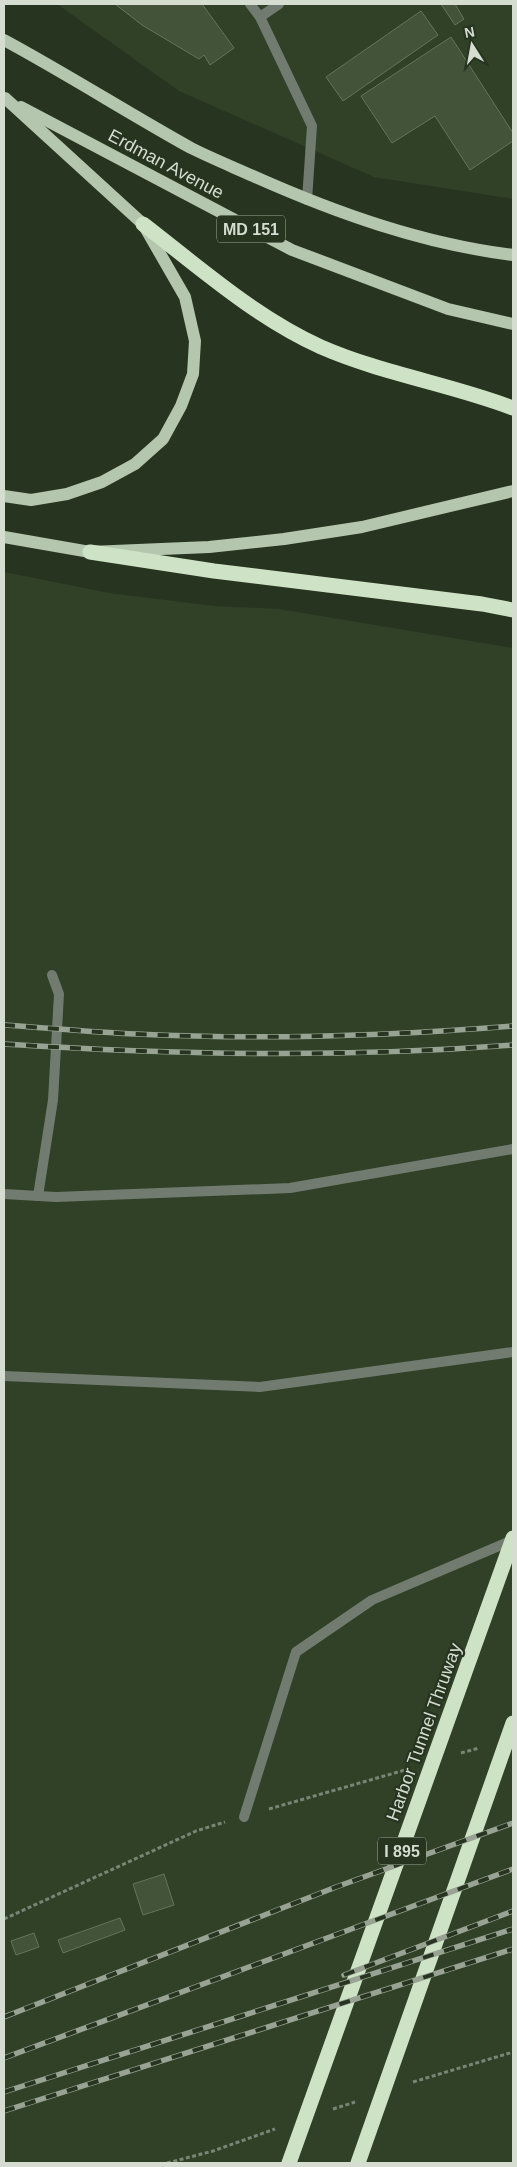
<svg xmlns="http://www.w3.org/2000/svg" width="517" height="2167" viewBox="0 0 517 2167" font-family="Helvetica,sans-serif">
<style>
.built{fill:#304128}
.building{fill:#425339;stroke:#64745d}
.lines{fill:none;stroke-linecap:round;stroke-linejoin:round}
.path{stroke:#7a8675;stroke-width:3;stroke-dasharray:4 2.5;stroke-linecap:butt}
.lane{stroke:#727b6f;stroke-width:10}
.primary{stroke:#b4c6ad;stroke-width:12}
.highway{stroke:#cee3c5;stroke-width:15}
.rail-casing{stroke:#98a393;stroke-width:5.5}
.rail{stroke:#273520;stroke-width:4;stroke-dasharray:11;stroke-linecap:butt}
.labels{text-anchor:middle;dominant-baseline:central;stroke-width:4.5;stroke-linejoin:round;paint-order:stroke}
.shield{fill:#273520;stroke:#a0ab9b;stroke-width:1}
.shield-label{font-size:16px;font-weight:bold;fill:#d4ddd0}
.street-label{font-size:18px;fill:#d4ddd0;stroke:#273520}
</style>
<rect width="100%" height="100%" fill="#273520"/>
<g class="built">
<polygon points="57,4 513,4 513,199 374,177 179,91"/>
<polygon points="4,572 109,593 214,606 279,609 513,648 513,2163 4,2163"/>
</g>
<g class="building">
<polygon points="115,4 202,4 234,48 210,65 204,55 199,59 142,25"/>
<polygon points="441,4 455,4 464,19 455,25"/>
<polygon points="421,11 438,35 343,101 326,77"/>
<polygon points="451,37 513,133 513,141 470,170 435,116 392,143 361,96"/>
<polygon points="164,1874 174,1905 143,1915 133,1884"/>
<polygon points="120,1918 125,1930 63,1953 58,1940"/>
<polygon points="34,1933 39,1947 16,1955 11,1941"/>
</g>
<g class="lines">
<g class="path">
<polyline points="461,1753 479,1748"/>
<polyline points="269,1809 405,1770"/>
<polyline points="4,1919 196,1831 225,1822"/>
<polyline points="413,2082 513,2052"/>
<polyline points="333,2109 355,2102"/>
<polyline points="167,2163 213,2151 275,2129"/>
</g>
<g class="lane">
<polyline points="250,4 260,17"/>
<polyline points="279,4 260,17 312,126 307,200"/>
<polyline points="4,1194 56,1197 290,1188 513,1149"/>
<polyline points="38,1196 53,1100 59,994 52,975"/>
<polyline points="4,1376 260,1387 513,1352"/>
<polyline points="244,1817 296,1652 372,1600 513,1540"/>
</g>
<g class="primary">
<path d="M 4,40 C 67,74 128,113 191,148 C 211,158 233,167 253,176 C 336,213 423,244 513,255"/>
<polyline points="21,107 292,250 448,309 513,324"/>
<polyline points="4,496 31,500 67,494 102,482 135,464 163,439 181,406 193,374 195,341 185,297 143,224 5,98"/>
<polyline points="4,537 90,552 209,547 284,539 362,527 513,491"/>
</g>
<g class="highway">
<path d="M 143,224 C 200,268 255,317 321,347 C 383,374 450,384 513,408"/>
<polyline points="90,552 214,571 482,604 513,610"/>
<polyline points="289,2163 513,1538"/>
<polyline points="358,2163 513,1723"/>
</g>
<g class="rail-casing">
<g id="rail">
<path d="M 4,1025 C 48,1028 92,1032 136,1034 C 261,1040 388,1036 513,1026"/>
<path d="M 4,1044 C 176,1055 341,1058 513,1045"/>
<polyline points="344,1975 513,1911"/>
<polyline points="4,2017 336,1887 513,1823"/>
<polyline points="4,2058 513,1869"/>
<polyline points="4,2092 513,1929"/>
<polyline points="4,2111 513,1949"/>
</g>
</g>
<use href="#rail" class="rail"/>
</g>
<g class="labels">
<g class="shield">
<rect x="217" y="215.5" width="68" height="27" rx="4"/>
<rect x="378" y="1837.5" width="48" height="27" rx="4"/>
</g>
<g class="shield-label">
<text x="251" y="229">MD 151</text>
<text x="402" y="1851">I 895</text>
</g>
<g class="street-label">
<text transform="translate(166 164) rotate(28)">Erdman Avenue</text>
<text transform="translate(424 1732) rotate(-70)">Harbor Tunnel Thruway</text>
</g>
</g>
<rect width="517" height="2167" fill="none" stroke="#d4ddd0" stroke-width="10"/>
<g transform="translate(472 45) rotate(349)" stroke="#273520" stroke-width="4" paint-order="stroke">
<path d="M0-4L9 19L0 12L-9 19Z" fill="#d4ddd0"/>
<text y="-8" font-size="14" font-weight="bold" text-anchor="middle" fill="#d4ddd0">N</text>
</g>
</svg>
